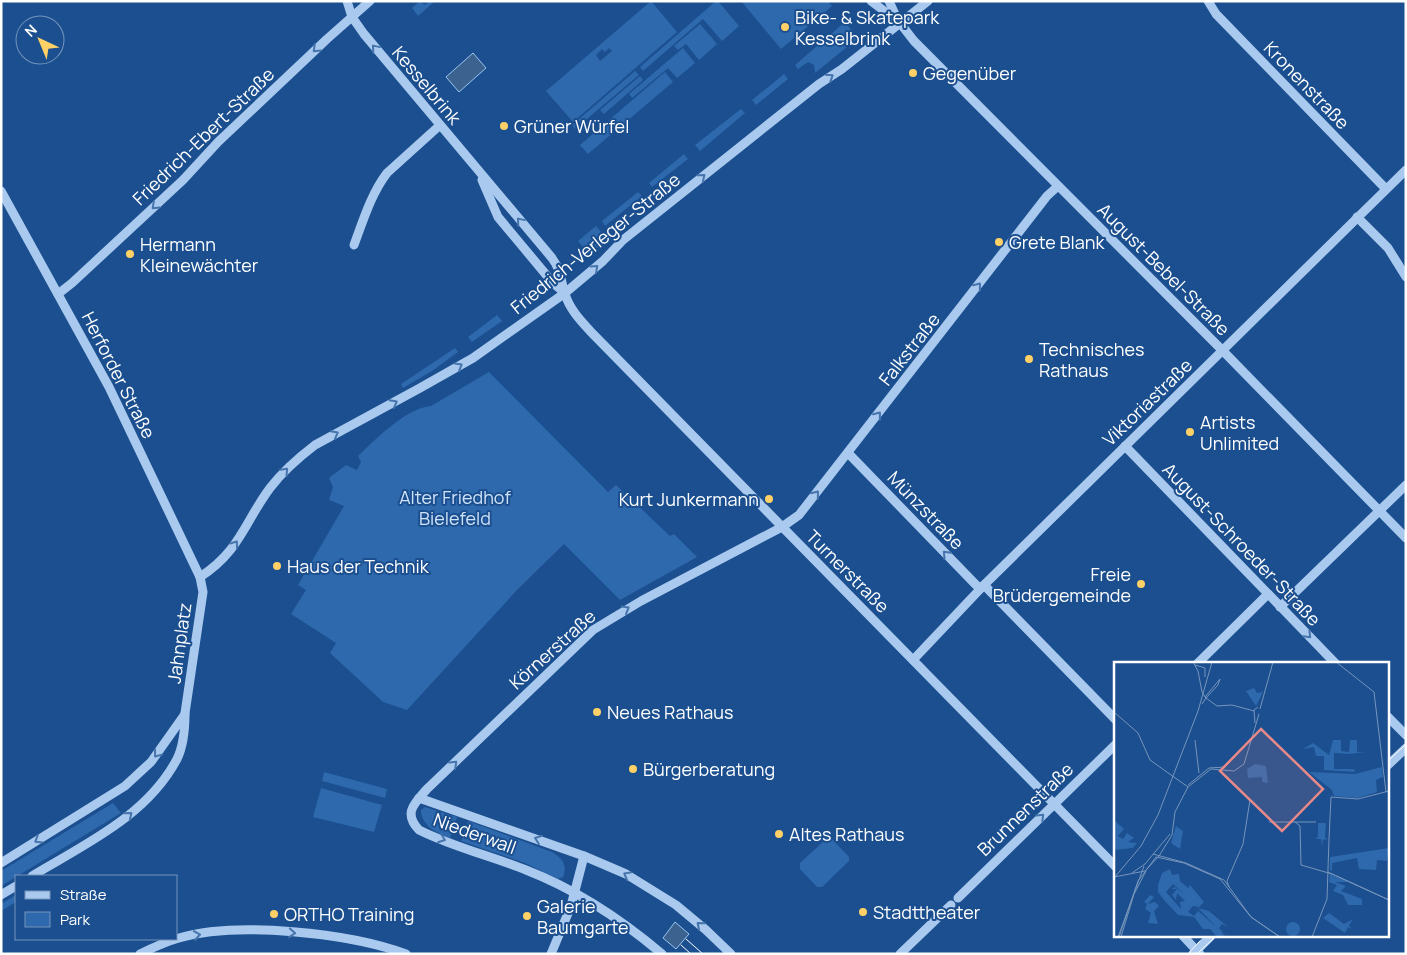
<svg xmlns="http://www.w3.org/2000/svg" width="1407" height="955" viewBox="0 0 1407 955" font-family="Manrope,sans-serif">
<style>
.green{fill:#2e69ad;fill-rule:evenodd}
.water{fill:#3c6290;stroke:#9cc4f0}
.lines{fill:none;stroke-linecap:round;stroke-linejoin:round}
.minor{stroke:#a9c9ee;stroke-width:9}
.tram{stroke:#fff;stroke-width:1}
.oneway{stroke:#4674ac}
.poi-dot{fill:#ffd166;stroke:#1b4f8f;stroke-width:2}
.labels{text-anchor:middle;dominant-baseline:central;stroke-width:4;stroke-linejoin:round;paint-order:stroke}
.poi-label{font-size:18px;fill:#fff;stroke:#1b4f8f;text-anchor:start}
.street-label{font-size:18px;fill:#fff;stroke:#1b4f8f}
.park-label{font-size:18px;fill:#cfe3fa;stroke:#1b4f8f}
.inset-road{fill:none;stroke:#7695bc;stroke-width:1}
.view{fill:#e88989;fill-opacity:0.15;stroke:#e88989;stroke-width:2.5}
.inset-edge{fill:none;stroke:#fff;stroke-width:2.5}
</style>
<rect width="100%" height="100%" fill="#1b4f8f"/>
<g class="green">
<polygon points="420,1 425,5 429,1 435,1 418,16 412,8"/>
<path d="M 651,1 L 677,32 L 573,122 L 546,91 ZM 609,48 L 612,51 L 600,61 L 596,55 L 602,49 L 605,52 Z"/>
<polygon points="716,1 718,1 739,26 722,41 703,19 643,71 640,67"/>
<polygon points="741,1 828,1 832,6 781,49"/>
<polygon points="845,22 858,38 815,73 814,65 808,62 798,69 795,65"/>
<polygon points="700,24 717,44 699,60 686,44 678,50 674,46"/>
<polygon points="683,48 695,63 677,78 668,68 632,98 629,94"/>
<polygon points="635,71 639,75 575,129 572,125"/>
<polygon points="665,72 673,82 588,154 580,145"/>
<polygon points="784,74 788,79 756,105 752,100"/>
<polygon points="640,76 643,80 604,114 600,110"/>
<polygon points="741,109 745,113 700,151 695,145"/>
<polygon points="684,154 688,159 652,187 649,183"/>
<polygon points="638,192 642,196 605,226 602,221"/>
<polygon points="596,226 601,232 599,234 601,245 589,255 578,241"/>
<polygon points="497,315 502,321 472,342 468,337"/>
<polygon points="455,348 458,352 432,371 403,388 401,384"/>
<path d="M 489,372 L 608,492 L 616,485 L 670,536 L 674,534 L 697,557 L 620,600 L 564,544 L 517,590 L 407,710 L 383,702 L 330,653 L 336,643 L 291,614 L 306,590 L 298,585 L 344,506 L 329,500 L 333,487 L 329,478 L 346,465 L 357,470 L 361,462 L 358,456 C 376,439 406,408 431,406 Z"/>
<polygon points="324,772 387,789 385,798 322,781"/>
<polygon points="321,788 382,805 374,832 313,817"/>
<polygon points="113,803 121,813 1,886 1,871"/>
<path d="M 425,807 L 457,817 L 450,838 C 437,833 421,826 421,810 Z"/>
<path d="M 468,821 L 552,852 C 562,858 568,865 563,877 L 558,879 L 525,863 L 461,841 Z"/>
<polygon points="826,839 832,839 849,857 849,861 822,887 817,887 800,869 800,863"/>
<polygon points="16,895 16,902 1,911 1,904"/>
</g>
<g class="water">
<polygon points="473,53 486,68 459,92 446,77"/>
<polygon points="675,922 689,934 676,949 663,938"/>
</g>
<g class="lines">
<g class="minor">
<path d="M 347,1 L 352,17 L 364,34 L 552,258 C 562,272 560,279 565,294 C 570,310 581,321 592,333 L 1116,867"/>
<polyline points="871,1 900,23 914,41 1223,351 1406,538"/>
<polyline points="889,1 898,21"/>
<polyline points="1208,1 1216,14 1386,189"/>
<polyline points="482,180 498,217 553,283 565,293"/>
<path d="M 1,191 L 109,387 L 200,577 L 203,592 L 185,713 C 185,728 184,745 177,759 C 147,816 85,844 32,876"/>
<polyline points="1357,217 1388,248 1406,277"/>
<path d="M 354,245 C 363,221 371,194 387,173 L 439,126"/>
<polyline points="58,294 72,283 183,180 218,142 327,39 370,1"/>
<polyline points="1125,446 1336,664"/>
<polyline points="848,453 980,589"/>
<path d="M 200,577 C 240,551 244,523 270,488 C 283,471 298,458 315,445 L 420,388 L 473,358 L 565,293 L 603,261 L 623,240 L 819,84 L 842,69 L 928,1"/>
<polyline points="984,585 1116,720"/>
<polyline points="1280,607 1406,485"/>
<polyline points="913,660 984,585 1406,170"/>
<polyline points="1197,664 1268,594"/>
<polyline points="1388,717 1406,735"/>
<polyline points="1388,765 1406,748"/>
<polyline points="419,798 584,856 626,874 676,905 706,930 731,954"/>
<polyline points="1,863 125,786 151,762 185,714"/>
<polyline points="1,895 16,886"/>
<polyline points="958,898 1116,744"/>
<polyline points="1183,936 1200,954"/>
<path d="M 140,954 C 152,948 165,942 179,938 C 237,921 349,933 406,954"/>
<polyline points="551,954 571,906 584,856"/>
<path d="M 662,954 C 622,920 575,889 526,870 C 491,856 453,847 419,830 C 403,813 414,804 427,789 L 593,630 L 641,601 L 782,527 L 799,515 L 1047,196 L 1058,186"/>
<polyline points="900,954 951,905"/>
<polyline points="1193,954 1211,936"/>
</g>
<g class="tram">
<polyline points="1388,761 1406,744"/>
<polyline points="686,939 703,954"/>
<polyline points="681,945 691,954"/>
<polyline points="1188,954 1200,941"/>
<polyline points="1197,954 1216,936"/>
</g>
</g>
<defs><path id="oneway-chevron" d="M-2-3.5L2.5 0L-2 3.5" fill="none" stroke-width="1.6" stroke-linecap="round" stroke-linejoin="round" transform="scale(1.25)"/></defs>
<g class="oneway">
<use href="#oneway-chevron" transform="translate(375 48) rotate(-130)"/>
<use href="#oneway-chevron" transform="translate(316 49) rotate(136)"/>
<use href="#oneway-chevron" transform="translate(830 77) rotate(-33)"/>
<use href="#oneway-chevron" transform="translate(702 177) rotate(-39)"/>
<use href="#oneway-chevron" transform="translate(155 206) rotate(137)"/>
<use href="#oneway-chevron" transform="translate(520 221) rotate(-130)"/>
<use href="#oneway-chevron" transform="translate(595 268) rotate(-42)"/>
<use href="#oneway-chevron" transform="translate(978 286) rotate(-52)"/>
<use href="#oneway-chevron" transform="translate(459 366) rotate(-31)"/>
<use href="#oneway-chevron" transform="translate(394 403) rotate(-28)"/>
<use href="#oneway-chevron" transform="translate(878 415) rotate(-52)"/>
<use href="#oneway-chevron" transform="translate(335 434) rotate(-28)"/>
<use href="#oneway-chevron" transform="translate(285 471) rotate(-47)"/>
<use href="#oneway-chevron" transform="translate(816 494) rotate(-51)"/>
<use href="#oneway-chevron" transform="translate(235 544) rotate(-54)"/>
<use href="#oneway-chevron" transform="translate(946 554) rotate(-134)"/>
<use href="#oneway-chevron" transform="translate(626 609) rotate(-30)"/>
<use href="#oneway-chevron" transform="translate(1308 635) rotate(46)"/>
<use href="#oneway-chevron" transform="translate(157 754) rotate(127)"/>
<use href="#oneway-chevron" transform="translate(454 764) rotate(-44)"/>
<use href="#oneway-chevron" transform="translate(129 815) rotate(-40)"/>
<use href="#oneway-chevron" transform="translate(1041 817) rotate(-44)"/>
<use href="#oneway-chevron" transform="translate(442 839) rotate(20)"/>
<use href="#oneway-chevron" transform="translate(538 839) rotate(-160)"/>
<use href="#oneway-chevron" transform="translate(38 840) rotate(148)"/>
<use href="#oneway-chevron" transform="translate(627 875) rotate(-151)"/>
<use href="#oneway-chevron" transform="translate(700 925) rotate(-140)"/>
<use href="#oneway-chevron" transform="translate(292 933) rotate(5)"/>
<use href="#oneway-chevron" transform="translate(197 935) rotate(-9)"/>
</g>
<g class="poi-dot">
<circle cx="785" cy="27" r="5"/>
<circle cx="913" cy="73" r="5"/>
<circle cx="504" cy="126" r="5"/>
<circle cx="999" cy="242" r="5"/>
<circle cx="130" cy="254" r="5"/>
<circle cx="1029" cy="359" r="5"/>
<circle cx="1190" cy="432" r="5"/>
<circle cx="769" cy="499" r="5"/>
<circle cx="277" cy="566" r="5"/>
<circle cx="1141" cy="584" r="5"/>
<circle cx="597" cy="712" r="5"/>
<circle cx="633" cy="769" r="5"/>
<circle cx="779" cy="834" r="5"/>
<circle cx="863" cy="912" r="5"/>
<circle cx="274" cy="914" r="5"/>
<circle cx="527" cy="916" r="5"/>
</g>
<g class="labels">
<g class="poi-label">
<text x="795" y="17">Bike- &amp; Skatepark<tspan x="795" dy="21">Kesselbrink</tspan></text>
<text x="923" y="73">Gegenüber</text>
<text x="514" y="126">Grüner Würfel</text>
<text x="1009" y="242">Grete Blank</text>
<text x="140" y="244">Hermann<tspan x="140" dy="21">Kleinewächter</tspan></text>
<text x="1039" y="349">Technisches<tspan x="1039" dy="21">Rathaus</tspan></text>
<text x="1200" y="422">Artists<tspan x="1200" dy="21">Unlimited</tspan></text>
<text x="759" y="499" text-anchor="end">Kurt Junkermann</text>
<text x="287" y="566">Haus der Technik</text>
<text x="1131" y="574" text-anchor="end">Freie<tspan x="1131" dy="21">Brüdergemeinde</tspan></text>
<text x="607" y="712">Neues Rathaus</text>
<text x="643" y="769">Bürgerberatung</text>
<text x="789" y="834">Altes Rathaus</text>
<text x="537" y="906">Galerie<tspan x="537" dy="21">Baumgarte</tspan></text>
<text x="873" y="912">Stadttheater</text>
<text x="284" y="914">ORTHO Training</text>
</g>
<g class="street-label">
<text transform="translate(427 85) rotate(50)">Kesselbrink</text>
<text transform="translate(1307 85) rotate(46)">Kronenstraße</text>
<text transform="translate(203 136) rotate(-44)">Friedrich-Ebert-Straße</text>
<text transform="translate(595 243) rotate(-39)">Friedrich-Verleger-Straße</text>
<text transform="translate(1164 269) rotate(45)">August-Bebel-Straße</text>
<text transform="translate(909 349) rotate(-52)">Falkstraße</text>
<text transform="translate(119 375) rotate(63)">Herforder Straße</text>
<text transform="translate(1147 402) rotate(-44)">Viktoriastraße</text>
<text transform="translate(926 510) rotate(46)">Münzstraße</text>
<text transform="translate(1242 544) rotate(46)">August-Schroeder-Straße</text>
<text transform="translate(848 571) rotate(45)">Turnerstraße</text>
<text transform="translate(179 643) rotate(-82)">Jahnplatz</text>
<text transform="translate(552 649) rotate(-42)">Körnerstraße</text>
<text transform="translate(1025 809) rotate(-44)">Brunnenstraße</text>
<text transform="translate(475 833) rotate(20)">Niederwall</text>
</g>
<g class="park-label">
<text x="455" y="497">Alter Friedhof<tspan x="455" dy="21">Bielefeld</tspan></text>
</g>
</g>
<g transform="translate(1114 662)">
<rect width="275" height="275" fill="#1b4f8f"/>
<path d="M 140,26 L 143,31 L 149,30 L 142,44 L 132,29 ZM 219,78 L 227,78 L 227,89 L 235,90 L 236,78 L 243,78 L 243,90 L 251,90 L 236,92 L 220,91 L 220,107 L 240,107 L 241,110 L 210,108 L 210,94 L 202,94 L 200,85 L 189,87 L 199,81 L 215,93 ZM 141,102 L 152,104 L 154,121 L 148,120 L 148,115 L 134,116 L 133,107 ZM 268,105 L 269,115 L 262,118 L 263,130 L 244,136 L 220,134 L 218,128 L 195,110 L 241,112 ZM 0,158 L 10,167 L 4,174 L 9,177 L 13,171 L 20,176 L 14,180 L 23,181 L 19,186 L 0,188 ZM 204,161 L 212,161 L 211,176 L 214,177 L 209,178 L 208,184 L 207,177 L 201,177 L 204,175 ZM 62,164 L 69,169 L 66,187 L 57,181 ZM 275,186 L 273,199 L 263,198 L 262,208 L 245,207 L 243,196 L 218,201 L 218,209 L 216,208 L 216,195 ZM 56,207 L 58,213 L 65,212 L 66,219 L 74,226 L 76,223 L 90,240 L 85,245 L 79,244 L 74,250 L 80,254 L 84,249 L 80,245 L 104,267 L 84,246 L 95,249 L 114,265 L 108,262 L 105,266 L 114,275 L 107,269 L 111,275 L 103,275 L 96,267 L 89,267 L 80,255 L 64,253 L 50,238 L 44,230 L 44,223 L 48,211 ZM 59,222 L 71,233 L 61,225 L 57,227 L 63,227 L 58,233 L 62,238 L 63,231 L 71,239 L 66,240 L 67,247 L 52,230 ZM 216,212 L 234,220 L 221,220 L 232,224 L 227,229 L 248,237 L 248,243 L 234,243 L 229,233 L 219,229 L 223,223 L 215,220 ZM 36,233 L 40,235 L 34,242 L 41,240 L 45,244 L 40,249 L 44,262 L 34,261 L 37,251 L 31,247 L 33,242 L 30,240 ZM 215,251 L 230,262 L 239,257 L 235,263 L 238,267 L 234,265 L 231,271 L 209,256 ZM172 267a7 7 0 1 1 14 0a7 7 0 1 1-14 0Z" fill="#2e69ad" fill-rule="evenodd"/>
<path class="inset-road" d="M 79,0 L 84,9 L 88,30 L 90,33 L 91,35 L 92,36 L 104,23 L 106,17 L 91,35M 222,0 L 260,30 L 272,130M 81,3 L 91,6 L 91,15M 88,42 L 92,36 L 103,44 L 118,43 L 140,49M 146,47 L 159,0M 0,50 L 24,71 L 36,98 L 74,125M 141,61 L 140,48 L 144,45M 81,78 L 85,111M 74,123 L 95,106 L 111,105M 74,125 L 97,107 L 120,109 L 130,102 L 145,52M 155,160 L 202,160M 181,160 L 186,164 L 187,203 L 218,212 L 275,238M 215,177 L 217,135 L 244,137 L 275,129M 39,192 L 72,201 L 110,218 L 137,255 L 166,275M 214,210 L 275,238M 18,211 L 31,202 L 56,172M 0,215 L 31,209 L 45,194 L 58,173 L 61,150 L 74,125M 0,216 L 27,184 L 44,153 L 84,49 L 98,0M 115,225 L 113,219 L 129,182 L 136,138M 213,237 L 215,177M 4,275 L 30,204M 5,275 L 24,219 L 42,195 L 70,201 L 106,217 L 137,255 L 166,275M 7,275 L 20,232 L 32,209M 198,275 L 213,237"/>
<path class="view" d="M 147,67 L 209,127 L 168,169 L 106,109 Z"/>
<rect width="275" height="275" class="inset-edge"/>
</g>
<rect width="1407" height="955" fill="none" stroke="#ffffff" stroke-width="5"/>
<rect x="15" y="875" width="162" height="65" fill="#1b4f8f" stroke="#7695bc"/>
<rect x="25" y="891" width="25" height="8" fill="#a9c9ee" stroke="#7695bc"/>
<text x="60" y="900" font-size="15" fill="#ffffff">Straße</text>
<rect x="25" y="912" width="25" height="15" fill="#2e69ad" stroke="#7695bc"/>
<text x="60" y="925" font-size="15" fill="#ffffff">Park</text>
<g transform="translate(40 40) rotate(316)"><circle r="24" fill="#1b4f8f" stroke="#7695bc"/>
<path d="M0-4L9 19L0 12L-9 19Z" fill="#ffd166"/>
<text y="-8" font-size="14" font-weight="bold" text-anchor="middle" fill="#ffffff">N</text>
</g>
</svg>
